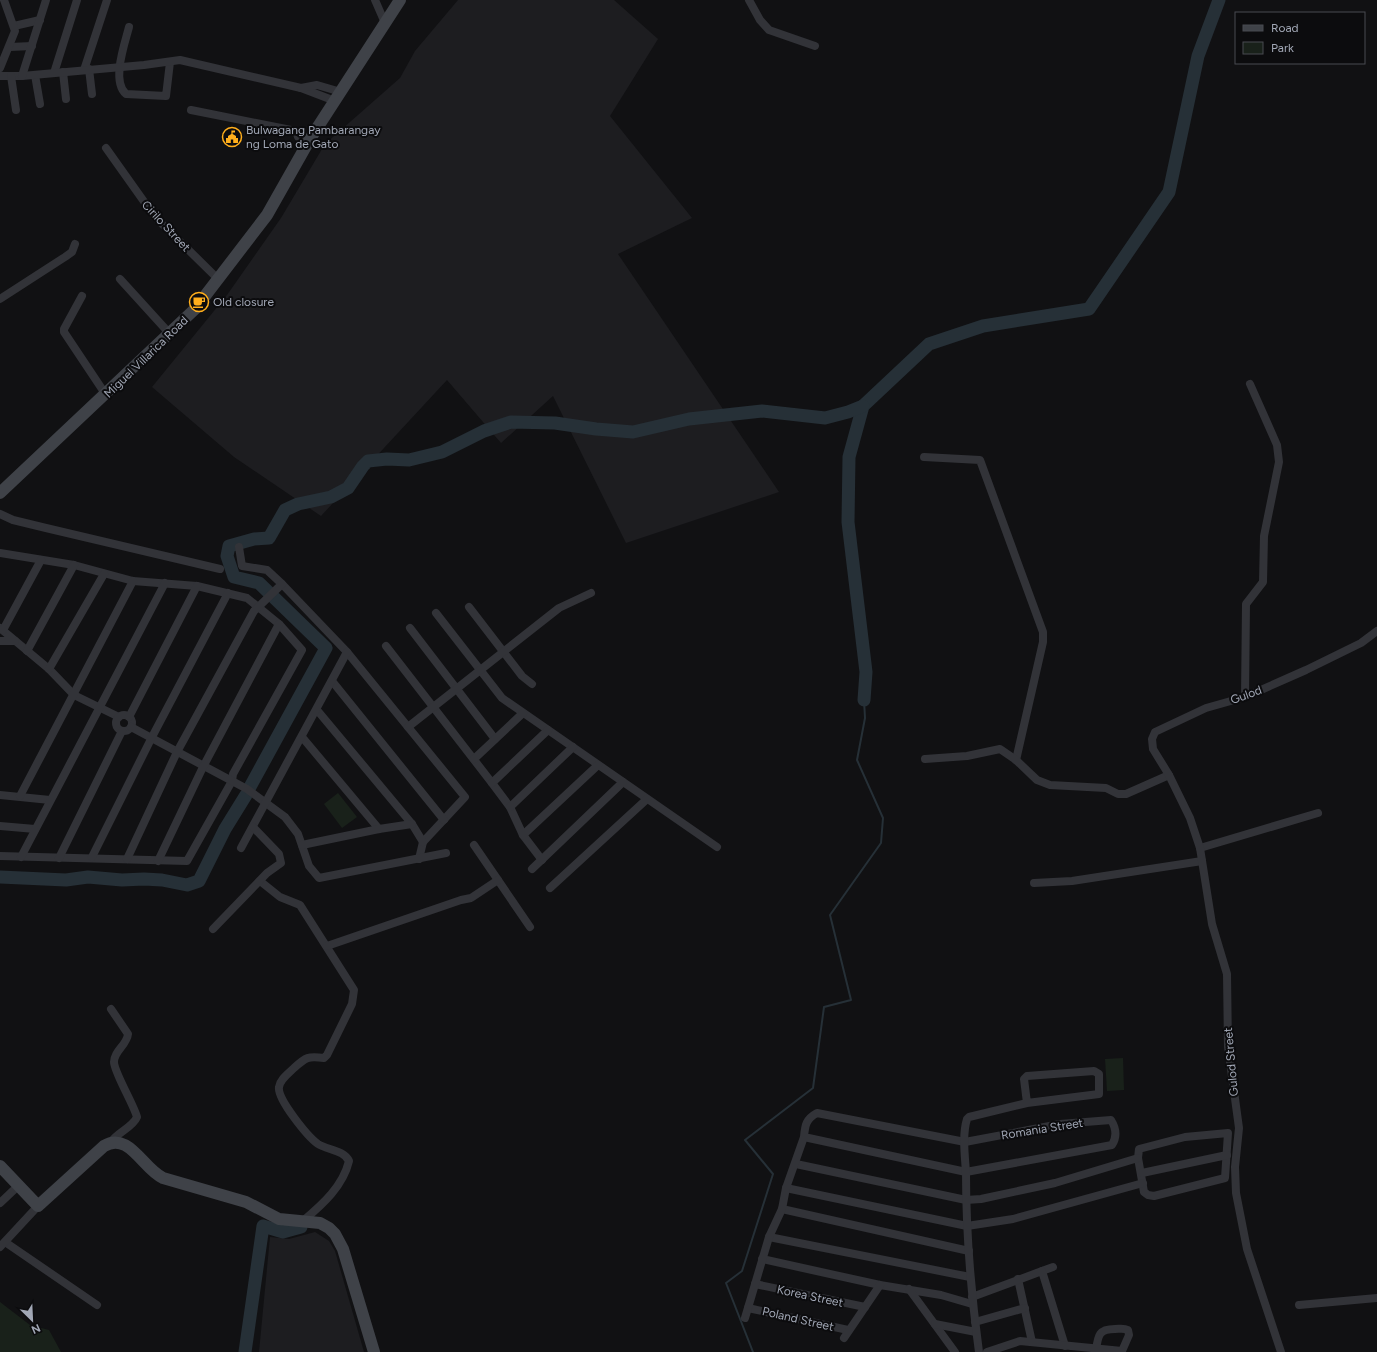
<svg xmlns="http://www.w3.org/2000/svg" width="1377" height="1352" viewBox="0 0 1377 1352" font-family="Figtree,sans-serif">
<style>
.built{fill:#1d1d20}
.green{fill:#19211a}
.lines{fill:none;stroke-linecap:round;stroke-linejoin:round}
.stream{stroke:#263037;stroke-width:2}
.river{stroke:#263037;stroke-width:13}
.street{stroke:#323338;stroke-width:8}
.secondary{stroke:#3f4248;stroke-width:12}
.labels{text-anchor:middle;dominant-baseline:central;stroke-width:4;stroke-linejoin:round;paint-order:stroke}
.poi-label{font-size:12px;fill:#a1a7b5;stroke:#0c0c0e;text-anchor:start}
.street-label{font-size:12px;fill:#a1a7b5;stroke:#0c0c0e}
</style>
<rect width="100%" height="100%" fill="#111113"/>
<g class="built">
<polygon points="458,0 614,0 658,39 610,116 692,218 618,254 779,492 626,543 553,396 501,443 447,380 321,516 234,457 152,387 227,295 281,218 325,144 400,78 415,51"/>
<polygon points="315,1232 329,1241 335,1251 364,1352 259,1352 270,1237 289,1239"/>
</g>
<g class="green">
<polygon points="338,793 357,817 342,828 324,804"/>
<polygon points="1123,1058 1124,1090 1107,1091 1105,1059"/>
<polygon points="0,1302 30,1325 49,1330 61,1352 0,1352"/>
</g>
<g class="lines">
<polyline class="stream" points="753,1352 726,1283 742,1271 773,1174 745,1140 813,1088 824,1007 851,1000 830,915 881,843 883,818 857,760 865,718 864,700"/>
<g class="river">
<polyline points="864,700 866,672 848,522 849,457 863,406 929,344 983,326 1089,309 1169,192 1198,56 1219,0"/>
<polyline points="250,787 326,648 259,583 234,577 227,556 229,546 254,539 269,538 285,510 298,504 331,497 348,488 363,466 368,461 387,459 409,460 442,452 484,431 511,422 555,423 596,429 633,432 689,419 762,411 825,418 848,412 863,406"/>
<polyline points="0,877 66,880 88,877 122,880 144,879 162,880 187,885 199,881 225,829 246,795"/>
<polyline points="245,1352 263,1226 283,1232 301,1227"/>
</g>
<g class="street">
<polyline points="375,0 385,23"/>
<polyline points="749,0 760,20 769,30 815,46"/>
<polyline points="14,26 40,20"/>
<path d="M 129,27 C 125,43 111,81 126,94 L 166,96 L 170,62"/>
<polyline points="10,47 32,46"/>
<polyline points="0,68 15,31 4,0"/>
<polyline points="89,69 92,94"/>
<polyline points="84,70 107,0"/>
<polyline points="63,72 66,99"/>
<polyline points="54,73 77,0"/>
<polyline points="35,75 40,104"/>
<polyline points="0,76 22,76 144,65 180,60 301,88 335,101"/>
<polyline points="11,76 16,110"/>
<polyline points="22,76 46,0"/>
<polyline points="301,88 317,85 341,92"/>
<polyline points="191,110 296,131 298,137 310,139"/>
<polyline points="106,148 155,217 218,279"/>
<polyline points="120,279 170,334"/>
<polyline points="82,296 64,329 64,332 106,395"/>
<polyline points="0,299 65,257 72,252 75,244"/>
<polyline points="924,457 980,460 1043,632 1043,642 1016,760"/>
<polyline points="0,514 13,520 46,528 220,569"/>
<polyline points="239,547 242,566 267,570 282,584 347,652 465,797 423,842 419,859"/>
<polyline points="0,553 74,565 133,581 197,586 247,598 279,624 302,650 233,774 232,781 187,861 0,856"/>
<polyline points="469,607 522,676 532,684"/>
<polyline points="436,613 502,698 717,847"/>
<polyline points="0,628 49,669 74,695 119,717"/>
<polyline points="410,628 495,739"/>
<polyline points="3,630 41,560"/>
<polyline points="0,641 15,641"/>
<polyline points="386,646 492,783 510,807 523,835 542,860"/>
<polyline points="27,651 74,565"/>
<polyline points="49,669 104,574"/>
<polyline points="332,681 444,820"/>
<polyline points="1245,697 1246,604 1263,582 1264,536 1279,462 1277,445 1250,384"/>
<polyline points="317,710 412,824 423,842"/>
<circle cx="124" cy="723" r="8"/>
<polyline points="129,717 197,586"/>
<polyline points="131,727 247,789 285,817 298,834 309,866 319,878 446,853"/>
<polyline points="408,727 559,608 591,593"/>
<polyline points="302,737 379,829"/>
<polyline points="474,759 523,713"/>
<polyline points="925,759 967,756 1000,749 1016,760 1037,780 1050,785 1106,788 1118,794 1126,794 1169,775"/>
<polyline points="492,783 548,730"/>
<polyline points="0,795 50,800"/>
<polyline points="20,796 133,581"/>
<polyline points="510,807 573,747"/>
<polyline points="0,826 35,829"/>
<polyline points="523,835 598,765"/>
<polyline points="302,845 379,829 412,824"/>
<polyline points="474,845 530,927"/>
<polyline points="241,848 347,652"/>
<polyline points="1200,848 1318,813"/>
<polyline points="21,857 165,583"/>
<polyline points="92,857 152,737 228,593"/>
<polyline points="59,858 122,731"/>
<polyline points="127,859 177,752 254,611 282,584"/>
<polyline points="158,861 203,767 279,624"/>
<polyline points="532,869 623,782"/>
<path d="M 260,881 L 280,897 L 300,905 L 354,990 L 352,1004 L 327,1055 L 324,1058 C 308,1056 306,1057 294,1068 C 289,1073 280,1079 279,1087 C 277,1099 308,1137 318,1144 C 327,1150 344,1150 349,1161 C 343,1186 323,1204 304,1220"/>
<polyline points="1034,883 1072,881 1202,861"/>
<polyline points="550,888 647,799"/>
<polyline points="213,929 267,873 281,863 279,854 253,827"/>
<polyline points="327,946 461,900 471,898 498,880"/>
<path d="M 111,1009 L 128,1034 C 127,1045 114,1051 114,1062 C 114,1072 133,1103 137,1117 C 133,1127 118,1132 111,1142"/>
<polygon points="1228,1133 1225,1178 1154,1196 1148,1195 1144,1192 1138,1158 1139,1149 1185,1137"/>
<polyline points="796,1164 966,1200 981,1199 1055,1183 1138,1158"/>
<polyline points="1142,1173 1227,1155"/>
<polyline points="786,1188 967,1226 1013,1219 1143,1183"/>
<polyline points="0,1203 18,1186"/>
<polyline points="782,1209 969,1251"/>
<polyline points="769,1237 970,1277"/>
<polyline points="5,1242 97,1305"/>
<polyline points="0,1247 38,1206"/>
<polyline points="762,1259 880,1285 941,1295 972,1304"/>
<polyline points="1042,1271 1053,1267"/>
<polyline points="1018,1279 1032,1342"/>
<polyline points="755,1284 865,1307"/>
<polyline points="909,1289 955,1352"/>
<polyline points="972,1297 1042,1271 1065,1346"/>
<polyline points="1299,1305 1377,1298"/>
<polyline points="748,1308 848,1330"/>
<path d="M 745,1318 L 769,1237 L 782,1209 L 786,1188 L 804,1137 L 966,1172 L 1112,1145 C 1117,1137 1116,1128 1111,1120 L 1060,1124 L 965,1142 L 817,1113 C 806,1119 805,1125 804,1137"/>
<polyline points="975,1322 1025,1308"/>
<polyline points="935,1324 976,1332"/>
<polyline points="844,1338 880,1285"/>
<path d="M 979,1352 C 971,1293 966,1233 966,1173 C 965,1156 962,1135 967,1119 L 969,1117 L 1027,1103 L 1099,1094 L 1099,1074 L 1094,1071 L 1027,1076 L 1024,1079 L 1027,1103"/>
<path d="M 987,1352 L 1020,1341 L 1122,1351 L 1129,1335 L 1128,1330 C 1124,1328 1120,1329 1115,1329 C 1099,1329 1098,1335 1096,1350"/>
<polyline points="1281,1352 1247,1249 1236,1193 1235,1167 1239,1128 1228,1047 1227,974 1212,924 1200,848 1190,818 1169,775 1153,749 1152,739 1155,732 1206,708 1245,697 1306,670 1361,643 1377,631"/>
</g>
<g class="secondary">
<polyline points="0,493 195,309 267,215 310,139 400,0"/>
<path d="M 0,1166 L 38,1206 L 104,1146 C 129,1131 143,1169 163,1178 L 246,1202 L 279,1219 L 320,1223 L 329,1228 L 335,1234 L 343,1249 L 374,1352"/>
</g>
</g>
<defs>
<g id="civic-ring" transform="scale(1)"><circle r="9.5" fill="#0c0c0e" stroke="#ffae1c" stroke-width="1.5"/><path d="M-.6-6.5H3V-4.5H.6V-3L4-1V1h2V6H-6V1h2V-1L-.6-3ZM-1.2 2.5V6h2.4V2.5Z" fill="#ffae1c"/></g>
<g id="cafe-ring" transform="scale(1)"><circle r="9.5" fill="#0c0c0e" stroke="#ffae1c" stroke-width="1.5"/><path d="M-5.5-4.5H6V0H3Q3 3.5 0 3.5H-2.5Q-5.5 3.5-5.5 0ZM3-3.2v2h1.7v-2ZM-6 4.5H4V6H-6Z" fill="#ffae1c"/></g>
</defs>
<g fill-rule="evenodd">
<use href="#civic-ring" x="232" y="137"/>
<use href="#cafe-ring" x="199" y="302"/>
</g>
<g class="labels">
<g class="poi-label">
<text x="246" y="130">Bulwagang Pambarangay<tspan x="246" dy="14">ng Loma de Gato</tspan></text>
<text x="213" y="302">Old closure</text>
</g>
<g class="street-label">
<text transform="translate(166 226) rotate(47)">Cirilo Street</text>
<text transform="translate(146 357) rotate(-44)">Miguel Villarica Road</text>
<text transform="translate(1246 695) rotate(-20)">Gulod</text>
<text transform="translate(1231 1062) rotate(-95)">Gulod Street</text>
<text transform="translate(1042 1129) rotate(-9)">Romania Street</text>
<text transform="translate(810 1296) rotate(12)">Korea Street</text>
<text transform="translate(798 1319) rotate(13)">Poland Street</text>
</g>
</g>
<rect x="1235" y="12" width="130" height="52" fill="#0c0c0e" stroke="#484a51"/>
<rect x="1243" y="25" width="20" height="6" fill="#3f4248" stroke="#484a51"/>
<text x="1271" y="32" font-size="12" fill="#a1a7b5">Road</text>
<rect x="1243" y="42" width="20" height="12" fill="#19211a" stroke="#484a51"/>
<text x="1271" y="52" font-size="12" fill="#a1a7b5">Park</text>
<g transform="translate(32 1320) rotate(156)" stroke="#0c0c0e" stroke-width="3" paint-order="stroke">
<path d="M0-3L7 15L0 10L-7 15Z" fill="#a1a7b5"/>
<text y="-6" font-size="11" font-weight="bold" text-anchor="middle" fill="#a1a7b5">N</text>
</g>
</svg>
